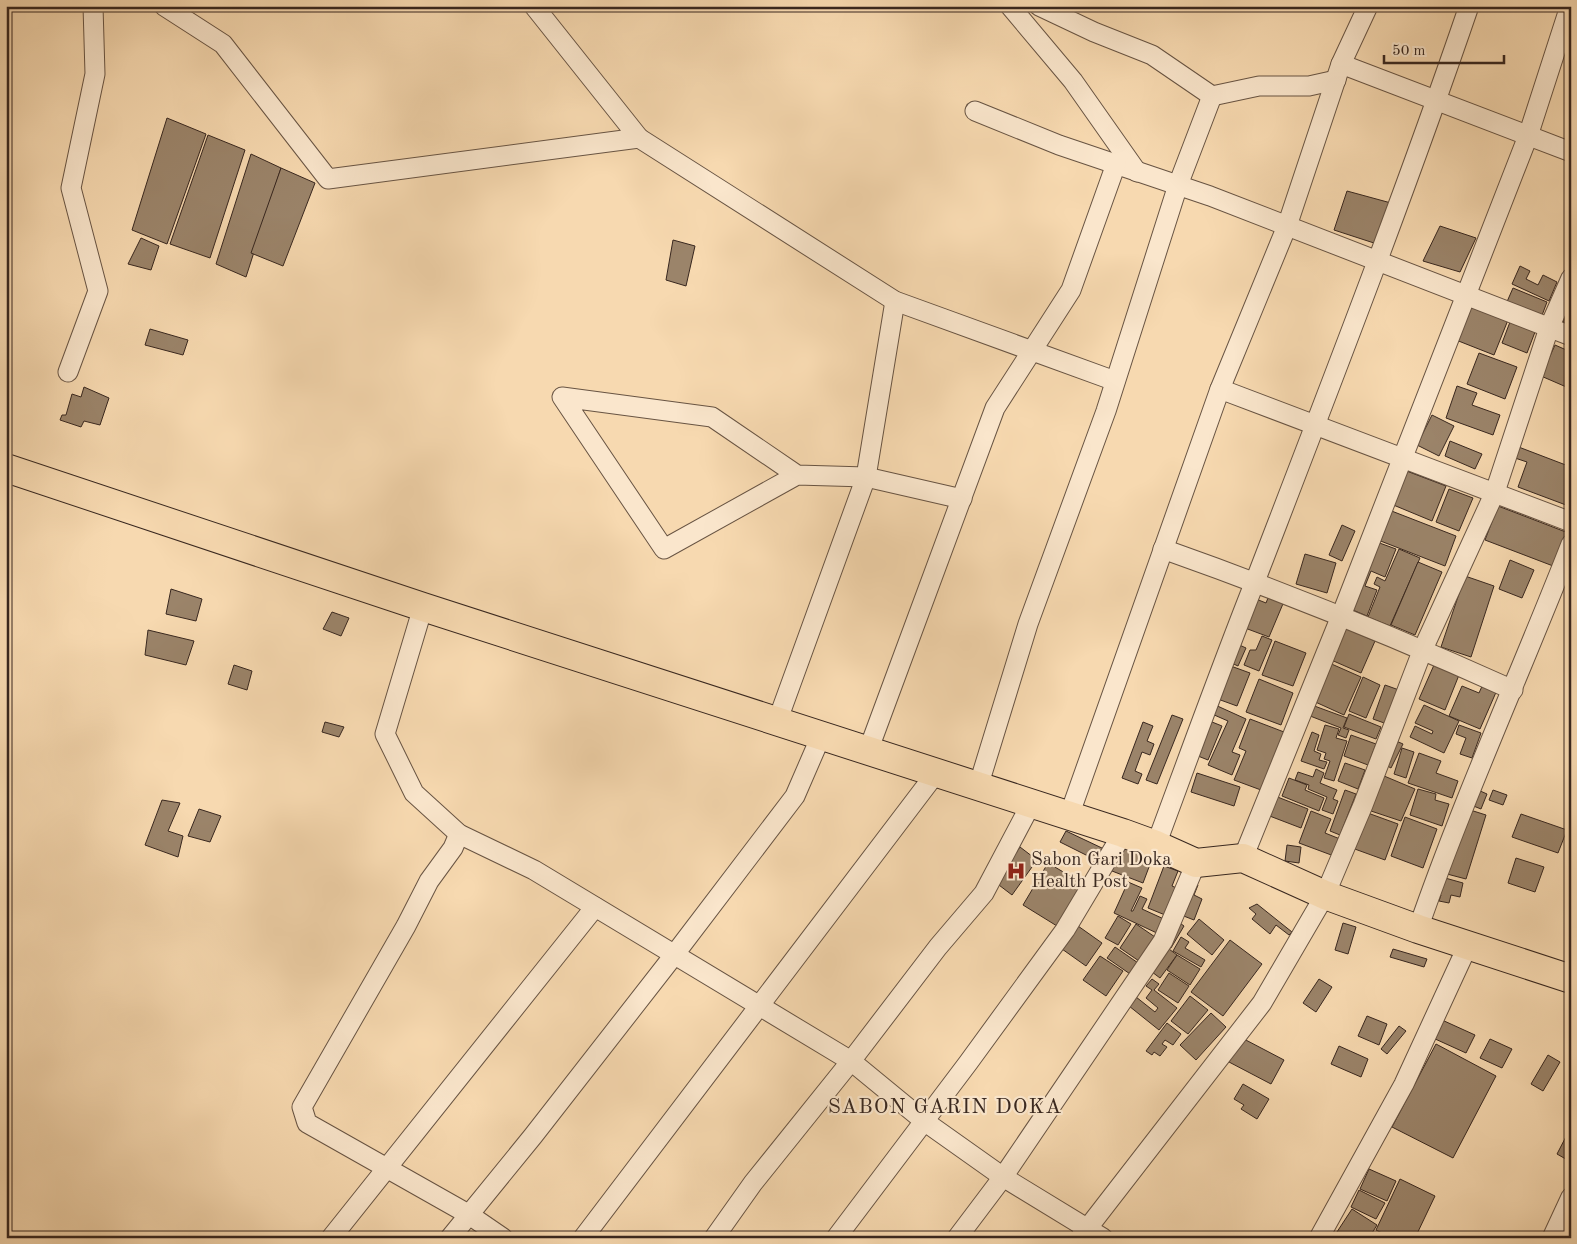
<svg xmlns="http://www.w3.org/2000/svg" width="1577" height="1244" viewBox="0 0 1577 1244" font-family="'Old Standard TT',serif">
<style>
.building{fill:#9b846a;stroke:#38271f}
.lines{fill:none;stroke-linecap:round;stroke-linejoin:round}
.street-casing{stroke:#685443;stroke-width:21}
.highway-casing{stroke:#38271f;stroke-width:30}
.street{stroke:#fae6cc;stroke-width:19}
.highway{stroke:#f7d9b0;stroke-width:28}
.labels{text-anchor:middle;dominant-baseline:central;stroke-width:4.5;stroke-linejoin:round;paint-order:stroke}
.poi-label{font-size:19px;fill:#38271f;stroke:#fae6cc;text-anchor:start}
.quarter-label{font-size:21px;letter-spacing:1px;fill:#38271f;stroke:#fae6cc}
</style>
<rect width="100%" height="100%" fill="#f7d9b0"/>
<filter id="stains"><feTurbulence type="fractalNoise" baseFrequency=".004" numOctaves="4"/><feColorMatrix values="0 0 0 0 .2 0 0 0 0 .09 0 0 0 0 .02 0 0 0 .5 -.17"/></filter>
<radialGradient id="worn" r=".72"><stop offset=".6" stop-color="#630" stop-opacity="0"/><stop offset="1" stop-color="#630" stop-opacity=".3"/></radialGradient>
<g class="building">
<polygon points="167,118 206,134 167,244 132,230"/>
<polygon points="208,135 245,150 210,258 170,244"/>
<polygon points="251,154 281,168 246,277 216,264"/>
<polygon points="281,168 315,183 283,266 251,253"/>
<polygon points="1347,191 1391,203 1377,244 1334,230"/>
<polygon points="1440,226 1476,238 1460,272 1423,261"/>
<polygon points="141,238 159,246 151,270 128,264"/>
<polygon points="673,240 695,246 686,286 666,280"/>
<polygon points="1520,266 1530,271 1526,279 1538,285 1543,275 1557,282 1549,301 1512,284"/>
<polygon points="1513,288 1547,302 1541,318 1506,304"/>
<polygon points="1469,305 1508,320 1494,355 1456,340"/>
<polygon points="1568,310 1571,311 1571,328 1562,325"/>
<polygon points="1510,322 1535,332 1527,353 1502,343"/>
<polygon points="150,329 188,340 183,355 145,345"/>
<polygon points="1555,345 1571,352 1571,389 1541,376"/>
<polygon points="1479,353 1517,367 1505,399 1467,384"/>
<polygon points="1457,386 1477,393 1472,405 1500,415 1493,435 1446,418"/>
<polygon points="84,387 109,398 100,425 84,421 81,427 60,420 62,415 66,415 72,394 81,397"/>
<polygon points="1432,415 1454,426 1439,456 1417,445"/>
<polygon points="1450,441 1482,454 1475,469 1445,456"/>
<polygon points="1516,446 1571,467 1571,492 1566,505 1518,487 1527,462 1512,457"/>
<polygon points="1404,470 1446,486 1432,521 1391,504"/>
<polygon points="1449,489 1473,498 1459,531 1436,522"/>
<polygon points="1498,506 1571,534 1571,544 1561,569 1485,540"/>
<polygon points="1389,510 1456,536 1445,566 1378,540"/>
<polygon points="1342,525 1355,531 1342,561 1329,555"/>
<polygon points="1374,541 1396,549 1385,577 1371,571 1365,586 1377,590 1367,616 1348,608"/>
<polygon points="1399,549 1420,558 1390,626 1368,617 1380,587 1374,584 1377,577 1385,581"/>
<polygon points="1305,554 1336,563 1327,593 1296,584"/>
<polygon points="1510,560 1534,570 1522,598 1499,589"/>
<polygon points="1418,562 1442,572 1415,635 1391,625"/>
<polygon points="1465,576 1494,586 1471,657 1441,647"/>
<polygon points="171,589 202,599 196,621 166,614"/>
<polygon points="1270,593 1285,599 1269,637 1245,628 1256,599 1266,603"/>
<polygon points="332,612 349,618 341,636 323,629"/>
<polygon points="1342,627 1375,641 1361,673 1329,659"/>
<polygon points="148,630 194,641 186,665 145,655"/>
<polygon points="1262,636 1272,640 1259,671 1244,665 1250,650 1256,650"/>
<polygon points="1275,641 1306,653 1293,686 1262,675"/>
<polygon points="1235,643 1246,648 1238,666 1227,661"/>
<polygon points="1327,662 1361,677 1344,715 1311,700"/>
<polygon points="234,665 252,671 247,690 228,684"/>
<polygon points="1228,665 1250,673 1237,706 1215,698"/>
<polygon points="1434,665 1459,675 1445,710 1419,699"/>
<polygon points="1363,677 1380,685 1366,718 1349,711"/>
<polygon points="1259,679 1293,693 1281,725 1246,712"/>
<polygon points="1483,684 1497,690 1480,729 1449,716 1462,686 1479,693"/>
<polygon points="1385,685 1399,690 1387,724 1373,719"/>
<polygon points="1213,704 1246,719 1232,752 1240,755 1232,775 1208,765 1228,721 1212,714"/>
<polygon points="1309,704 1347,718 1343,728 1349,730 1346,738 1338,735 1341,728 1305,714"/>
<polygon points="1424,705 1459,721 1444,753 1410,737 1415,726 1432,734 1433,731 1415,723"/>
<polygon points="1349,714 1381,727 1376,739 1344,727"/>
<polygon points="1172,715 1183,719 1157,784 1146,780"/>
<polygon points="1250,719 1284,732 1261,790 1234,780 1246,751 1239,748"/>
<polygon points="1207,720 1222,726 1208,760 1193,754"/>
<polygon points="325,722 344,727 339,737 322,732"/>
<polygon points="1143,722 1153,726 1147,741 1154,744 1150,755 1142,752 1135,771 1142,774 1138,784 1122,778"/>
<polygon points="1325,725 1339,729 1336,738 1347,741 1334,781 1324,778 1330,761 1324,759 1326,753 1317,750"/>
<polygon points="1459,725 1481,733 1472,758 1460,754 1466,738 1456,734"/>
<polygon points="1312,732 1319,735 1314,751 1321,754 1319,760 1327,762 1324,769 1301,761"/>
<polygon points="1351,735 1376,744 1368,765 1344,756"/>
<polygon points="1394,740 1403,744 1391,768 1382,763"/>
<polygon points="1402,748 1414,752 1406,778 1394,774"/>
<polygon points="1419,753 1441,761 1436,773 1458,781 1452,798 1408,783"/>
<polygon points="1345,763 1365,770 1358,789 1338,781"/>
<polygon points="1316,769 1324,773 1320,783 1337,790 1333,799 1338,801 1333,814 1322,810 1327,797 1308,789 1309,785 1295,780 1298,772 1313,777"/>
<polygon points="1197,773 1240,787 1234,806 1191,792"/>
<polygon points="1377,773 1415,789 1401,821 1365,809"/>
<polygon points="1289,778 1307,785 1305,790 1324,798 1319,811 1282,796"/>
<polygon points="1418,789 1436,794 1435,800 1449,804 1442,826 1410,815"/>
<polygon points="1345,790 1356,794 1340,835 1330,831"/>
<polygon points="1478,790 1487,794 1481,809 1471,805"/>
<polygon points="1493,790 1507,795 1503,805 1489,800"/>
<polygon points="1275,796 1308,809 1301,828 1267,815"/>
<polygon points="162,800 180,803 168,831 183,836 178,857 145,845"/>
<polygon points="199,809 221,816 210,842 188,836"/>
<polygon points="1467,809 1486,815 1466,879 1447,874"/>
<polygon points="1311,811 1331,819 1325,833 1340,839 1334,856 1299,843"/>
<polygon points="1365,812 1398,824 1385,860 1352,848"/>
<polygon points="1521,814 1567,830 1558,853 1512,837"/>
<polygon points="1405,817 1437,829 1423,868 1391,856"/>
<polygon points="1066,831 1104,849 1098,861 1060,842"/>
<polygon points="1287,845 1301,847 1299,863 1285,861"/>
<polygon points="1020,847 1037,860 1012,895 995,882"/>
<polygon points="1121,847 1152,859 1143,883 1112,871"/>
<polygon points="1516,858 1544,867 1535,892 1508,883"/>
<polygon points="1048,863 1082,883 1057,926 1023,905"/>
<polygon points="1164,866 1178,871 1172,886 1181,890 1170,917 1148,908"/>
<polygon points="1438,876 1463,883 1460,897 1451,895 1449,903 1439,901 1441,895 1434,893"/>
<polygon points="1188,881 1198,885 1194,895 1202,899 1194,920 1176,913"/>
<polygon points="1128,882 1142,888 1131,911 1133,911 1140,896 1147,899 1142,909 1166,920 1159,934 1114,913"/>
<polygon points="1257,904 1292,932 1289,935 1276,925 1270,934 1252,919 1256,914 1249,908"/>
<polygon points="1118,916 1131,924 1118,945 1105,938"/>
<polygon points="1199,919 1224,940 1212,955 1187,934"/>
<polygon points="1177,921 1184,926 1171,948 1163,944"/>
<polygon points="1343,923 1356,927 1348,954 1335,950"/>
<polygon points="1136,924 1155,937 1139,961 1120,948"/>
<polygon points="1078,926 1102,943 1086,966 1062,949"/>
<polygon points="1181,937 1189,942 1185,948 1205,960 1201,967 1173,951"/>
<polygon points="1230,940 1262,964 1223,1016 1191,992"/>
<polygon points="1115,947 1141,965 1133,976 1107,958"/>
<polygon points="1169,949 1177,955 1160,978 1152,972"/>
<polygon points="1393,949 1427,959 1424,967 1390,957"/>
<polygon points="1177,955 1200,969 1190,985 1167,970"/>
<polygon points="1100,956 1123,971 1106,996 1083,980"/>
<polygon points="1169,973 1189,986 1178,1003 1158,990"/>
<polygon points="1152,979 1159,984 1154,990 1177,1008 1159,1030 1124,1002 1131,993 1155,1012 1158,1008 1146,998 1152,990 1146,986"/>
<polygon points="1319,979 1332,987 1316,1012 1303,1003"/>
<polygon points="1190,996 1208,1010 1188,1034 1171,1021"/>
<polygon points="1211,1013 1226,1027 1196,1060 1180,1045"/>
<polygon points="1367,1016 1387,1024 1379,1045 1358,1036"/>
<polygon points="1442,1020 1475,1035 1466,1053 1433,1038"/>
<polygon points="1167,1023 1181,1034 1173,1045 1165,1040 1162,1044 1167,1047 1160,1056 1154,1052 1152,1055 1146,1051"/>
<polygon points="1399,1026 1406,1031 1387,1054 1381,1049"/>
<polygon points="1242,1038 1284,1060 1271,1084 1229,1062"/>
<polygon points="1490,1039 1512,1049 1502,1068 1480,1058"/>
<polygon points="1436,1044 1496,1076 1453,1158 1392,1127"/>
<polygon points="1339,1046 1368,1059 1361,1077 1331,1064"/>
<polygon points="1548,1055 1560,1062 1543,1091 1531,1084"/>
<polygon points="1243,1084 1269,1099 1257,1119 1241,1109 1244,1105 1234,1099"/>
<polygon points="1571,1127 1571,1162 1557,1154"/>
<polygon points="1369,1169 1396,1181 1387,1201 1360,1189"/>
<polygon points="1400,1179 1435,1196 1415,1238 1392,1238 1376,1230"/>
<polygon points="1359,1190 1385,1203 1376,1219 1351,1207"/>
<polygon points="1352,1209 1377,1225 1369,1238 1333,1238"/>
<polygon points="1455,1233 1463,1238 1452,1238"/>
</g>
<g class="lines">
<g class="street-casing">
<g id="street">
<polyline points="164,6 223,44 328,179 639,138 534,6"/>
<polyline points="1010,6 1073,81 1137,172"/>
<polyline points="1039,6 1094,32 1152,55 1212,96 1259,86 1309,86 1336,80"/>
<polyline points="1341,64 1571,152"/>
<polyline points="975,111 1059,145 1210,196 1571,336"/>
<polyline points="639,138 895,301 1115,381"/>
<polyline points="68,372 98,291 71,188 95,74 93,6"/>
<polyline points="1220,389 1571,522"/>
<polyline points="797,475 712,417 562,397 664,549 797,475 866,477 962,499"/>
<path d="M 1163,549 C 1282,591 1398,638 1513,690"/>
<polyline points="423,607 385,734 414,793 459,834 534,870 851,1061 924,1121 1003,1177 1103,1238"/>
<polyline points="777,722 866,477 895,301"/>
<polyline points="868,751 995,408 1071,290 1116,164"/>
<polyline points="978,787 1028,624 1106,411 1178,185 1212,96"/>
<polyline points="1069,816 1220,389 1287,226 1341,64 1368,6"/>
<polyline points="459,834 453,848 429,881 406,926 302,1107 307,1123 468,1214 503,1238"/>
<path d="M 1156,845 C 1189,756 1221,667 1256,579 C 1329,389 1403,199 1469,6"/>
<polyline points="1243,858 1341,616 1528,136 1570,6"/>
<path d="M 1418,929 C 1463,799 1521,672 1571,544"/>
<polyline points="331,1238 595,907"/>
<polyline points="450,1238 533,1136 671,959 795,796 821,736"/>
<polyline points="583,1238 936,773"/>
<polyline points="714,1238 753,1183 851,1061 938,947 984,893 1031,804"/>
<polyline points="836,1238 968,1063 1065,930 1123,833"/>
<polyline points="957,1238 1003,1177 1163,941 1196,863"/>
<polyline points="1080,1238 1262,1003 1325,895 1363,805 1423,649 1495,492 1549,328 1571,278"/>
<polyline points="1319,1238 1404,1084 1468,945"/>
<polyline points="1552,1238 1571,1197"/>
</g>
</g>
<g class="highway-casing">
<polyline id="highway" points="6,468 423,607 1123,833 1156,845 1196,863 1243,858 1325,895 1418,929 1571,979"/>
</g>
<use href="#street" class="street"/>
<use href="#highway" class="highway"/>
</g>
<defs>
<g id="hospital-bare" transform="scale(1.5)"><path d="M-5-5h3v3.5h4V-5h3V5h-3V1.5h-4V5h-3Z" fill="#8f2418" stroke="#fae6cc" stroke-width="2.5" paint-order="stroke"/></g>
</defs>
<g fill-rule="evenodd">
<use href="#hospital-bare" x="1016" y="871"/>
</g>
<g class="labels">
<g class="poi-label">
<text x="1031" y="860">Sabon Gari Doka<tspan x="1031" dy="22">Health Post</tspan></text>
</g>
<g class="quarter-label">
<text x="945" y="1107">SABON GARIN DOKA</text>
</g>
</g>
<rect width="1577" height="1244" fill="none" stroke="#f7d9b0" stroke-width="25"/>
<rect x="8" y="8" width="1562" height="1229" fill="none" stroke="#38271f" stroke-width="2.5"/>
<rect x="12" y="12" width="1552" height="1219" fill="none" stroke="#38271f"/>
<path d="M1384 55v8h120v-8" fill="none" stroke="#38271f" stroke-width="2.5"/>
<text x="1392" y="55" font-size="15" fill="#38271f" stroke="#fae6cc" stroke-width="4" paint-order="stroke">50 m</text>
<rect width="100%" height="100%" filter="url(#stains)"/>
<rect width="100%" height="100%" fill="url(#worn)"/>
</svg>
